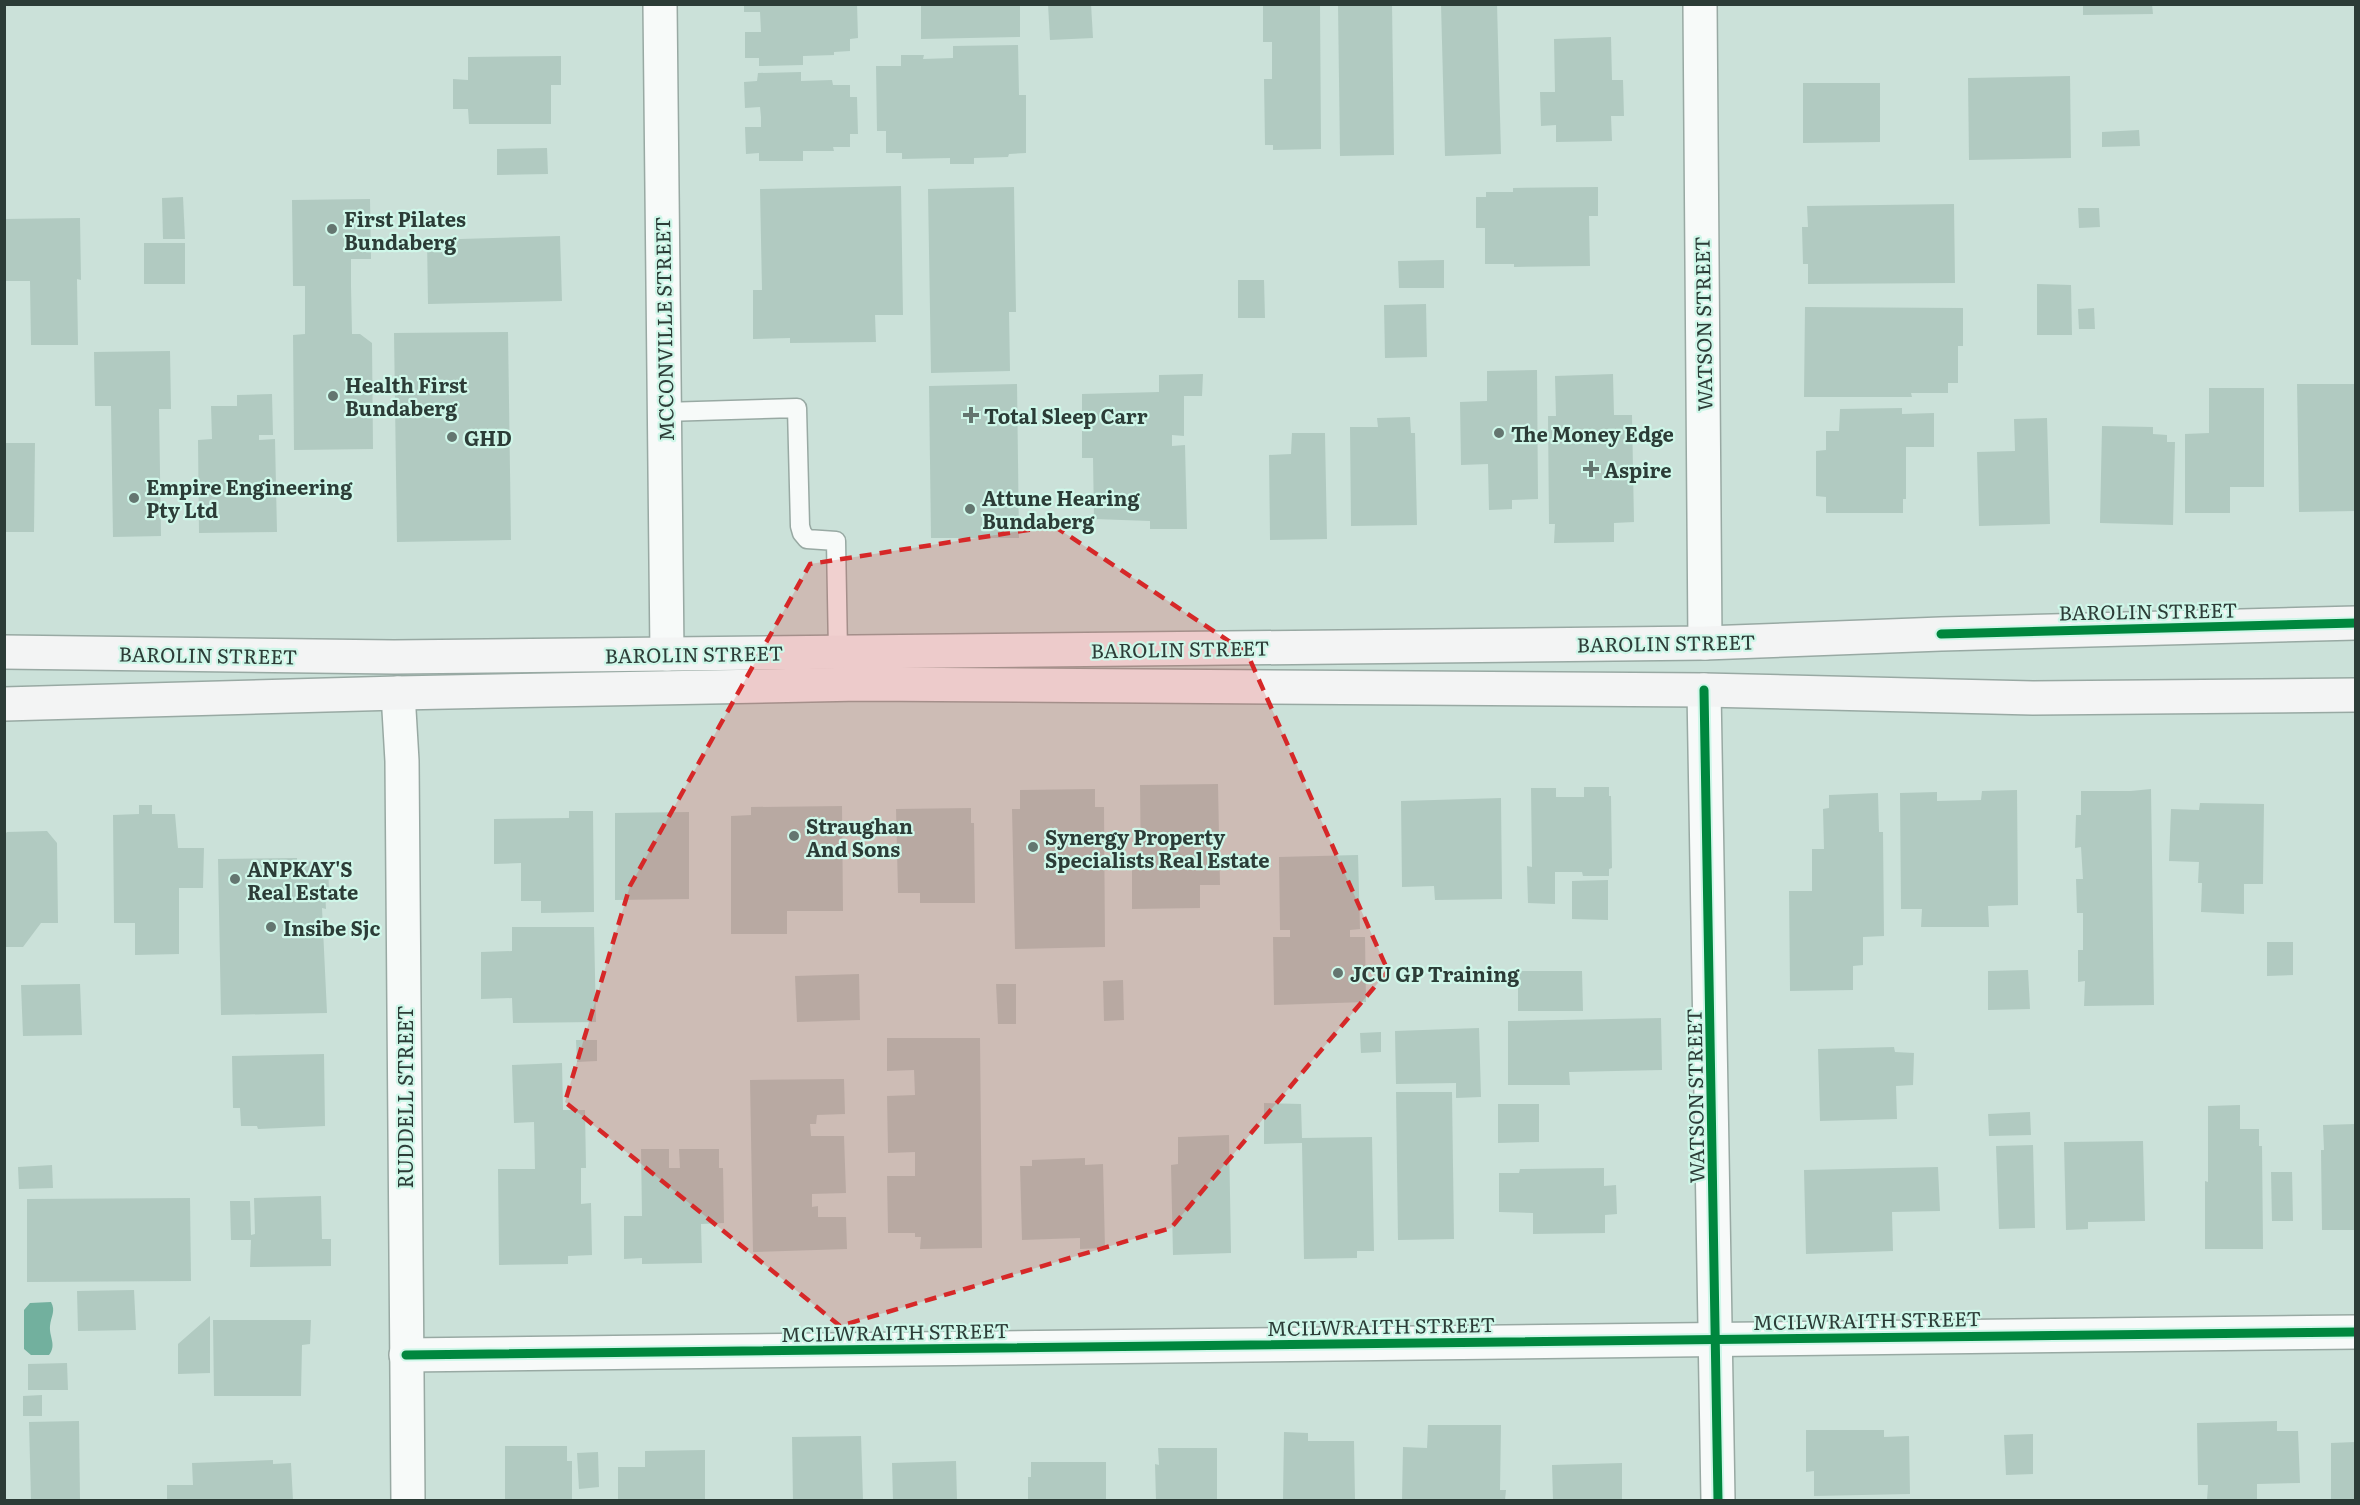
<svg xmlns="http://www.w3.org/2000/svg" width="2360" height="1505" viewBox="0 0 2360 1505" font-family="Literata,serif">
<style>
.water{fill:#72b09e}
.building{fill:#b1cac1}
.lines{fill:none;stroke-linecap:round;stroke-linejoin:round}
.lane-casing{stroke:#98a9a3;stroke-width:21}
.street-casing{stroke:#98a9a3;stroke-width:36}
.secondary-casing{stroke:#98a9a3;stroke-width:36}
.lane{stroke:#f7faf9;stroke-width:18}
.street{stroke:#f7faf9;stroke-width:33}
.secondary{stroke:#f3f4f4;stroke-width:33}
.cycleway-casing{stroke:#cff7e9;stroke-width:13}
.cycleway{stroke:#00873e;stroke-width:9}
.marked{fill:#d62828;fill-opacity:0.2;stroke:#d62828;stroke-width:4.5;stroke-dasharray:12 8;stroke-linejoin:round}
.poi-dot{fill:#647670;stroke:#cff7e9;stroke-width:2}
.labels{text-anchor:middle;dominant-baseline:central;stroke-width:4.5;stroke-linejoin:round;paint-order:stroke}
.poi-label{font-size:20px;font-weight:bold;fill:#2c3c37;stroke:#cff7e9;text-anchor:start}
.street-label{font-size:20px;fill:#2c3c37;stroke:#cff7e9}
</style>
<rect width="100%" height="100%" fill="#cbe1d9"/>
<path class="water" d="M 51,1302 C 56,1311 51,1316 50,1326 C 49,1337 57,1345 49,1355 L 31,1355 L 24,1349 L 24,1310 L 30,1303 Z"/>
<g class="building">
<polygon points="744,4 857,4 858,38 850,39 850,51 834,52 834,55 803,56 803,65 759,66 759,58 745,58 745,32 761,32 760,12 744,12"/>
<polygon points="921,4 1020,4 1020,37 921,39"/>
<polygon points="1048,4 1091,4 1093,38 1050,40"/>
<polygon points="1263,4 1320,4 1321,149 1273,150 1273,145 1265,145 1264,79 1272,79 1272,42 1263,42"/>
<polygon points="1338,4 1392,4 1394,155 1340,156"/>
<polygon points="1441,4 1497,4 1501,154 1445,156"/>
<polygon points="2083,4 2152,4 2153,14 2083,15"/>
<polygon points="1611,37 1612,80 1623,80 1624,116 1611,116 1612,141 1556,142 1556,125 1541,126 1540,92 1555,92 1554,39"/>
<polygon points="1018,45 1019,95 1026,95 1026,153 1009,154 1008,157 974,158 974,164 950,164 950,158 902,159 902,153 886,153 886,131 877,131 876,66 901,66 901,55 924,55 923,59 953,58 953,46"/>
<polygon points="561,56 561,85 551,85 551,124 469,124 468,109 453,109 453,79 468,80 468,57"/>
<polygon points="801,72 801,81 832,80 833,85 850,85 850,97 857,97 858,134 850,134 850,147 833,147 834,151 803,151 803,161 759,161 759,153 746,154 745,127 761,127 761,117 760,107 745,108 744,82 757,81 758,73"/>
<polygon points="2070,76 2071,158 1969,160 1968,78"/>
<polygon points="1803,83 1880,83 1880,142 1803,143"/>
<polygon points="2139,130 2140,146 2102,147 2102,132"/>
<polygon points="547,148 548,174 497,175 497,149"/>
<polygon points="901,186 903,315 875,315 876,342 790,343 790,338 753,339 753,290 762,290 760,189"/>
<polygon points="1014,187 1016,312 1009,312 1010,371 931,373 928,189"/>
<polygon points="1598,187 1598,216 1589,216 1590,266 1514,267 1514,264 1485,264 1485,228 1476,228 1476,197 1486,197 1486,192 1513,192 1513,188"/>
<polygon points="183,197 185,239 163,239 162,198"/>
<polygon points="370,199 371,259 351,259 351,286 352,334 360,334 372,343 373,449 294,450 293,335 305,334 305,286 293,286 292,200"/>
<polygon points="1954,204 1955,283 1808,284 1808,264 1803,264 1802,227 1808,227 1807,206"/>
<polygon points="2078,208 2099,208 2100,227 2079,228"/>
<polygon points="80,218 81,280 77,279 78,345 31,345 30,281 4,281 4,219"/>
<polygon points="560,236 562,301 428,304 427,240"/>
<rect x="144" y="243" width="41" height="41"/>
<polygon points="1444,260 1444,288 1399,288 1398,261"/>
<polygon points="1238,280 1264,280 1265,318 1238,318"/>
<polygon points="2037,284 2071,285 2072,335 2037,335"/>
<polygon points="1426,304 1427,357 1385,358 1384,305"/>
<polygon points="1805,307 1963,308 1963,346 1958,346 1958,383 1948,383 1948,393 1911,393 1912,397 1804,397"/>
<polygon points="2094,308 2095,329 2079,329 2078,309"/>
<polygon points="508,332 511,540 397,542 394,333"/>
<polygon points="170,351 171,409 159,409 161,536 113,537 111,406 95,406 94,352"/>
<polygon points="1537,370 1538,499 1512,500 1512,509 1489,510 1488,464 1461,465 1460,402 1487,401 1487,371"/>
<polygon points="1203,374 1202,396 1184,396 1184,436 1172,435 1172,446 1185,445 1187,529 1150,529 1150,521 1094,519 1093,458 1082,458 1082,394 1159,392 1159,375"/>
<polygon points="1613,374 1614,415 1632,415 1634,522 1614,523 1614,542 1554,543 1555,524 1549,524 1548,416 1556,416 1555,376"/>
<polygon points="1017,384 1019,538 931,538 929,386"/>
<polygon points="2297,384 2355,384 2355,511 2299,512"/>
<polygon points="2209,388 2264,388 2264,487 2230,487 2230,513 2185,513 2185,434 2209,433"/>
<polygon points="272,394 273,435 259,435 259,440 275,439 277,532 199,533 198,440 212,439 211,406 237,406 237,395"/>
<polygon points="1902,408 1902,414 1934,413 1934,447 1906,447 1906,499 1903,499 1903,513 1826,513 1826,497 1816,496 1816,451 1826,450 1826,431 1839,431 1840,409"/>
<polygon points="1410,417 1411,433 1415,433 1417,525 1351,526 1350,427 1378,427 1377,418"/>
<polygon points="2047,418 2050,524 1979,526 1977,452 2015,451 2014,419"/>
<polygon points="2102,426 2153,427 2153,434 2167,435 2167,442 2175,442 2173,525 2100,523"/>
<polygon points="1292,433 1325,433 1327,539 1270,540 1269,455 1291,454"/>
<polygon points="4,443 35,443 34,532 4,532"/>
<polygon points="1218,784 1220,885 1200,885 1200,908 1132,909 1132,870 1141,870 1140,785"/>
<polygon points="1584,787 1609,787 1609,796 1611,796 1612,868 1609,869 1609,876 1583,876 1582,872 1555,872 1555,904 1528,903 1527,866 1532,867 1531,788 1556,788 1556,797 1584,797"/>
<polygon points="1095,789 1095,807 1104,807 1105,947 1015,949 1012,809 1020,809 1020,790"/>
<polygon points="2151,789 2154,1005 2084,1006 2085,981 2078,982 2078,950 2083,950 2083,913 2077,913 2076,879 2083,879 2081,847 2075,848 2076,815 2081,815 2081,791 2131,791"/>
<polygon points="2017,790 2018,905 1988,906 1989,927 1921,927 1922,909 1901,909 1900,793 1937,792 1937,801 1981,800 1982,791"/>
<polygon points="1878,793 1879,832 1883,832 1884,936 1863,937 1863,965 1853,966 1853,990 1790,991 1789,891 1812,891 1812,849 1824,849 1823,809 1829,808 1829,795"/>
<polygon points="1501,798 1502,899 1435,900 1434,886 1402,887 1401,801"/>
<polygon points="2200,803 2264,804 2263,884 2244,884 2244,914 2201,912 2202,883 2198,883 2199,862 2169,861 2171,809 2199,810"/>
<polygon points="139,805 152,805 152,814 175,814 178,848 204,848 203,888 179,888 179,954 135,955 135,923 114,923 113,815 139,814"/>
<polygon points="842,806 843,911 787,911 787,934 731,934 731,816 751,815 751,807"/>
<polygon points="971,808 971,823 974,823 975,903 920,903 920,893 898,893 896,809"/>
<polygon points="569,811 593,811 594,912 541,913 541,901 521,901 521,863 494,864 494,819 569,818"/>
<polygon points="689,812 689,899 615,900 615,813"/>
<polygon points="47,831 57,843 58,923 41,923 23,947 4,947 4,835 7,832"/>
<polygon points="1358,855 1360,929 1350,930 1350,937 1365,937 1366,1002 1274,1005 1273,937 1290,937 1290,930 1280,930 1279,857"/>
<polygon points="297,858 297,862 328,861 329,891 325,892 326,909 322,908 327,1013 221,1015 218,859"/>
<polygon points="1608,880 1608,920 1572,919 1572,881"/>
<polygon points="512,927 594,927 596,1022 513,1023 512,998 481,999 481,952 512,951"/>
<polygon points="2267,942 2293,942 2293,975 2267,976"/>
<polygon points="2028,970 2030,1009 1988,1010 1988,971"/>
<polygon points="1518,971 1582,971 1583,1011 1518,1011"/>
<polygon points="859,974 860,1020 797,1022 795,976"/>
<polygon points="1123,980 1124,1020 1104,1021 1103,981"/>
<polygon points="80,984 82,1035 23,1036 21,985"/>
<polygon points="996,984 1016,984 1016,1024 998,1024"/>
<polygon points="1661,1018 1662,1070 1569,1072 1570,1085 1508,1085 1508,1021"/>
<polygon points="1479,1028 1481,1097 1456,1098 1456,1083 1396,1084 1395,1031"/>
<polygon points="1381,1032 1381,1052 1361,1053 1360,1033"/>
<polygon points="887,1038 980,1038 982,1248 920,1249 921,1237 915,1237 915,1233 888,1233 887,1176 915,1176 915,1152 888,1153 887,1096 915,1095 914,1070 887,1071"/>
<polygon points="576,1040 597,1040 597,1061 577,1062"/>
<polygon points="1894,1047 1895,1052 1914,1053 1913,1085 1896,1086 1897,1119 1820,1121 1818,1049"/>
<polygon points="324,1054 325,1126 258,1129 257,1126 241,1126 240,1108 233,1108 232,1056"/>
<polygon points="562,1063 563,1110 585,1110 586,1168 581,1168 581,1204 591,1203 592,1255 568,1256 568,1264 499,1265 498,1169 535,1169 534,1122 514,1123 512,1065"/>
<polygon points="844,1079 845,1114 817,1115 816,1124 810,1124 811,1136 844,1136 846,1193 812,1194 812,1207 818,1206 818,1217 846,1217 847,1249 753,1252 750,1080"/>
<polygon points="1396,1092 1452,1092 1454,1239 1398,1240"/>
<polygon points="1264,1103 1301,1104 1302,1138 1372,1137 1374,1251 1357,1251 1357,1258 1304,1259 1302,1143 1264,1144"/>
<polygon points="1498,1104 1539,1104 1539,1142 1498,1143"/>
<polygon points="2240,1105 2240,1129 2259,1129 2259,1146 2262,1146 2263,1249 2205,1249 2205,1181 2208,1182 2208,1106"/>
<polygon points="2030,1112 2031,1135 1989,1136 1988,1114"/>
<polygon points="2355,1124 2355,1230 2322,1230 2321,1150 2324,1150 2323,1125"/>
<polygon points="1229,1135 1231,1253 1173,1255 1171,1165 1178,1164 1178,1137"/>
<polygon points="2143,1141 2145,1221 2088,1222 2088,1229 2066,1230 2064,1142"/>
<polygon points="2033,1145 2035,1228 1999,1229 1996,1146"/>
<polygon points="641,1149 669,1149 669,1168 680,1168 679,1149 719,1149 719,1168 723,1168 724,1223 701,1224 702,1263 642,1264 642,1258 624,1259 624,1216 642,1216"/>
<polygon points="1085,1158 1085,1165 1103,1164 1105,1248 1080,1249 1080,1238 1022,1240 1020,1166 1032,1166 1032,1160"/>
<polygon points="52,1165 53,1188 19,1189 18,1167"/>
<polygon points="1938,1167 1940,1211 1892,1212 1893,1251 1806,1254 1804,1170"/>
<polygon points="1604,1168 1604,1186 1616,1185 1617,1214 1605,1215 1605,1233 1533,1234 1533,1213 1499,1212 1499,1173 1519,1173 1520,1169"/>
<polygon points="2271,1172 2292,1172 2293,1221 2272,1221"/>
<polygon points="321,1196 322,1239 331,1239 331,1266 250,1267 251,1240 231,1240 230,1201 250,1201 251,1235 255,1234 254,1198"/>
<polygon points="190,1198 191,1281 27,1282 27,1199"/>
<polygon points="134,1290 136,1330 78,1331 77,1291"/>
<polygon points="210,1316 210,1373 178,1374 178,1344"/>
<polygon points="213,1320 311,1320 310,1344 302,1345 301,1396 214,1396"/>
<polygon points="67,1363 68,1390 28,1390 28,1364"/>
<polygon points="42,1395 42,1416 23,1416 23,1396"/>
<polygon points="79,1421 80,1500 31,1500 29,1422"/>
<polygon points="2277,1421 2277,1431 2298,1431 2300,1483 2257,1484 2257,1500 2207,1500 2208,1485 2198,1485 2197,1423"/>
<polygon points="1428,1425 1501,1425 1500,1490 1506,1490 1505,1500 1402,1500 1403,1447 1427,1448"/>
<polygon points="1806,1430 1884,1430 1884,1437 1909,1436 1910,1494 1814,1496 1814,1471 1806,1472"/>
<polygon points="1284,1432 1308,1433 1308,1441 1354,1441 1355,1500 1283,1500"/>
<polygon points="2033,1434 2033,1474 2006,1475 2004,1435"/>
<polygon points="861,1436 863,1500 793,1500 792,1437"/>
<polygon points="2355,1442 2355,1500 2331,1500 2331,1443"/>
<polygon points="505,1446 567,1446 567,1461 572,1461 572,1500 505,1500"/>
<polygon points="1158,1448 1217,1448 1217,1500 1156,1500 1155,1464 1159,1465"/>
<polygon points="705,1450 705,1500 618,1500 618,1467 645,1467 645,1451"/>
<polygon points="598,1452 599,1487 579,1489 577,1453"/>
<polygon points="273,1460 273,1464 291,1463 293,1500 167,1500 167,1485 193,1485 192,1463"/>
<polygon points="956,1461 957,1500 893,1500 892,1463"/>
<polygon points="1031,1462 1106,1462 1106,1500 1028,1500 1028,1477 1031,1477"/>
<polygon points="1622,1463 1622,1500 1553,1500 1552,1465"/>
</g>
<g class="lines">
<g class="lane-casing">
<polyline id="lane" points="664,412 797,408 800,526 802,533 807,539 836,541 838,652"/>
</g>
<g class="street-casing">
<g id="street">
<polyline points="660,4 667,654"/>
<polyline points="1700,4 1705,643"/>
<polyline points="1704,690 1718,1500"/>
<polyline points="398,693 402,761 408,1500"/>
<polyline points="406,1355 2356,1332"/>
</g>
</g>
<g class="secondary-casing">
<g id="secondary">
<polyline points="4,652 394,657 1705,643 1941,634 2356,623"/>
<polyline points="4,704 398,693 861,684 1704,690 2033,698 2356,695"/>
</g>
</g>
<use href="#lane" class="lane"/>
<use href="#street" class="street"/>
<use href="#secondary" class="secondary"/>
<g class="cycleway-casing">
<g id="cycleway">
<polyline points="1941,634 2356,623"/>
<polyline points="1704,690 1718,1500"/>
<polyline points="406,1355 2356,1332"/>
</g>
</g>
<use href="#cycleway" class="cycleway"/>
</g>
<path class="marked" d="M 1054,526 L 1247,653 L 1388,971 L 1171,1228 L 840,1326 L 565,1102 L 630,886 L 810,564 Z"/>
<g class="poi-dot">
<circle cx="332" cy="229" r="6"/>
<circle cx="333" cy="396" r="6"/>
<path d="M968 406h6v6h6v6h-6v6h-6v-6h-6v-6h6z"/>
<circle cx="1499" cy="433" r="6"/>
<circle cx="452" cy="437" r="6"/>
<path d="M1588 460h6v6h6v6h-6v6h-6v-6h-6v-6h6z"/>
<circle cx="134" cy="498" r="6"/>
<circle cx="970" cy="509" r="6"/>
<circle cx="794" cy="836" r="6"/>
<circle cx="1033" cy="847" r="6"/>
<circle cx="235" cy="879" r="6"/>
<circle cx="271" cy="927" r="6"/>
<circle cx="1338" cy="973" r="6"/>
</g>
<g class="labels">
<g class="poi-label">
<text x="344" y="218">First Pilates<tspan x="344" dy="23">Bundaberg</tspan></text>
<text x="345" y="384">Health First<tspan x="345" dy="23">Bundaberg</tspan></text>
<text x="984" y="415">Total Sleep Carr</text>
<text x="1511" y="433">The Money Edge</text>
<text x="464" y="437">GHD</text>
<text x="1604" y="469">Aspire</text>
<text x="146" y="486">Empire Engineering<tspan x="146" dy="23">Pty Ltd</tspan></text>
<text x="982" y="497">Attune Hearing<tspan x="982" dy="23">Bundaberg</tspan></text>
<text x="806" y="825">Straughan<tspan x="806" dy="23">And Sons</tspan></text>
<text x="1045" y="836">Synergy Property<tspan x="1045" dy="23">Specialists Real Estate</tspan></text>
<text x="247" y="868">ANPKAY'S<tspan x="247" dy="23">Real Estate</tspan></text>
<text x="283" y="927">Insibe Sjc</text>
<text x="1350" y="973">JCU GP Training</text>
</g>
<g class="street-label">
<text transform="translate(1702 324) rotate(-91)">WATSON STREET</text>
<text transform="translate(663 329) rotate(-91)">MCCONVILLE STREET</text>
<text transform="translate(2148 610) rotate(-1)">BAROLIN STREET</text>
<text transform="translate(1666 642) rotate(-1)">BAROLIN STREET</text>
<text transform="translate(1180 648) rotate(-1)">BAROLIN STREET</text>
<text transform="translate(694 653) rotate(-1)">BAROLIN STREET</text>
<text transform="translate(208 654) rotate(1)">BAROLIN STREET</text>
<text transform="translate(1694 1096) rotate(-91)">WATSON STREET</text>
<text transform="translate(404 1097) rotate(-90)">RUDDELL STREET</text>
<text transform="translate(1867 1319) rotate(-1)">MCILWRAITH STREET</text>
<text transform="translate(1381 1325) rotate(-1)">MCILWRAITH STREET</text>
<text transform="translate(895 1331) rotate(-1)">MCILWRAITH STREET</text>
</g>
</g>
<rect width="2360" height="1505" fill="none" stroke="#2c3c37" stroke-width="12"/>
</svg>
